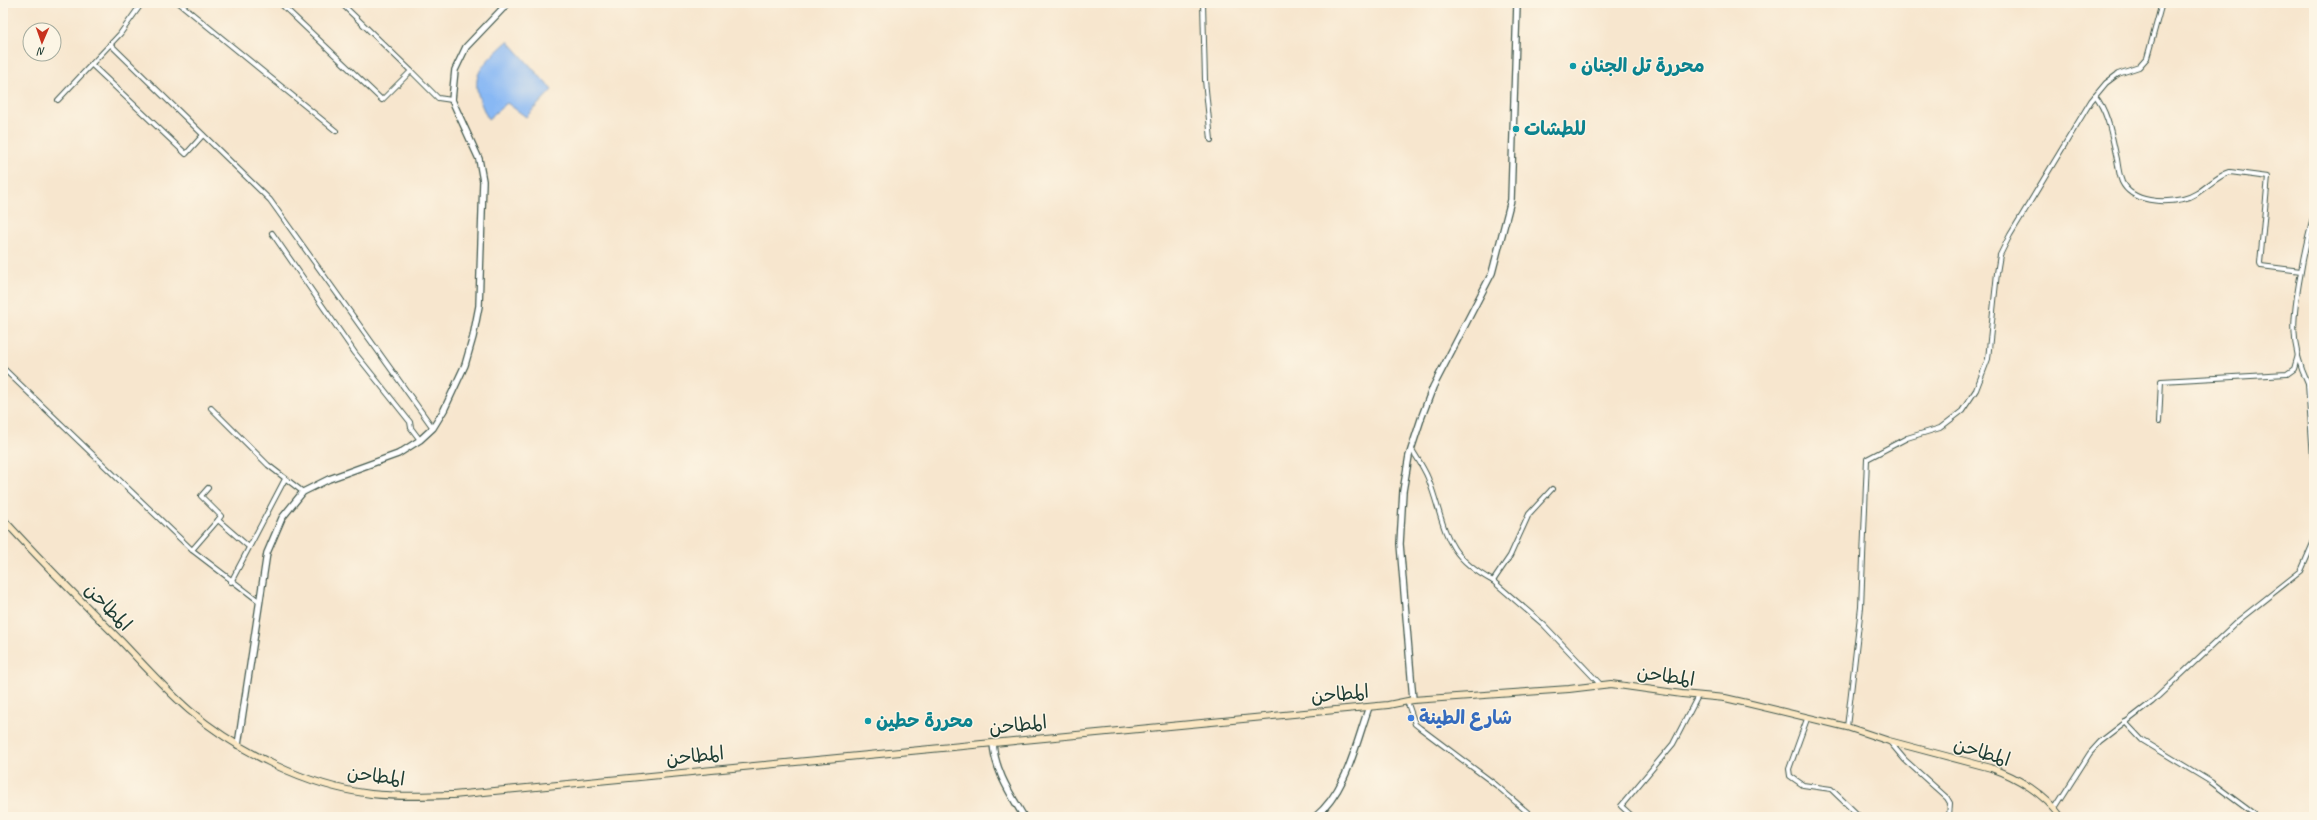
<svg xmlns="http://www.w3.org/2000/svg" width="2317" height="820" viewBox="0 0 2317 820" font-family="Caveat,'Playpen Sans Arabic',sans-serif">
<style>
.water{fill:#88b8f4;stroke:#547a94}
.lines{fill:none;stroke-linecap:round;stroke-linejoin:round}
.minor-casing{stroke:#3f564b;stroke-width:6}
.tertiary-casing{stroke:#3f564b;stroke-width:8}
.secondary-casing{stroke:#3f564b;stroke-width:8}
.minor{stroke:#fff;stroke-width:4}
.tertiary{stroke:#fff;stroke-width:5.5}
.secondary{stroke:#fbe7c3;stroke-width:6}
.culture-dot{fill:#0f9aa8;stroke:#fcf5e5;stroke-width:1.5}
.shop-dot{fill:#3f7fe0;stroke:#fcf5e5;stroke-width:1.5}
.labels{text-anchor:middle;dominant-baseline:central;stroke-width:3;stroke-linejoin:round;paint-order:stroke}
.culture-label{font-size:19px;font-weight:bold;fill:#0d838f;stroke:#fcf5e5;text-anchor:start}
.street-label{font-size:19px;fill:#1f3d34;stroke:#fcf5e5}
.shop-label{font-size:19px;font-weight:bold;fill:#366cbe;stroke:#fcf5e5;text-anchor:start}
</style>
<rect width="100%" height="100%" fill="#fcf5e5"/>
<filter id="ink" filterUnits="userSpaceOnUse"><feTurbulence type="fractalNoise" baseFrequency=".025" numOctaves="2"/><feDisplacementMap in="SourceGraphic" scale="8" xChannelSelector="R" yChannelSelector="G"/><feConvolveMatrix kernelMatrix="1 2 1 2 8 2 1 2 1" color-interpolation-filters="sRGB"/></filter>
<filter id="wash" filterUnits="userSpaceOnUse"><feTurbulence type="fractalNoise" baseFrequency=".012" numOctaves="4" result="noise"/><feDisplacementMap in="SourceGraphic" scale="16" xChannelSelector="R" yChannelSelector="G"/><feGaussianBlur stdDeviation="0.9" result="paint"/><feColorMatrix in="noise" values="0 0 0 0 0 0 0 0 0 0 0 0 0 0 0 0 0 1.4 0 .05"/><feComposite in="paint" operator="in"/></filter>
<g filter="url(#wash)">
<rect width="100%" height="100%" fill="#f7e6ce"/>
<path class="water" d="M 508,41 L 552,90 L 526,117 L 507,103 L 488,119 C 467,77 476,70 508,41 Z"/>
</g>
<g filter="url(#ink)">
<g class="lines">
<g class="minor-casing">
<g id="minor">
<polyline points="179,3 336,131"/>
<polyline points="280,3 382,100 411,71 341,3"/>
<polyline points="498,3 503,8"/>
<polyline points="1203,3 1205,80 1211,140"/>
<polyline points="110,44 270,200 433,428"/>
<polyline points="91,64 186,154 203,135"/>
<polyline points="411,71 438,98 452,100"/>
<path d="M 2095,96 C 2109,113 2112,138 2117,159 C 2118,166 2119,175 2122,182 C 2132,203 2165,203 2183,199 C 2202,195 2213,177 2230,172 L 2268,177 L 2260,263 L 2261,266 L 2301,271"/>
<polyline points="58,100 120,34 142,3"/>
<polyline points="272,233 355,353 410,422 411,428 420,440"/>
<polyline points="3,368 192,550 260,602"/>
<polyline points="2314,376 2308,384 2314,473"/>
<path d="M 2308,384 C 2286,338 2295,307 2303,260 C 2306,245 2309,230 2314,215"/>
<polyline points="211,408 268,465 303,492"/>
<polyline points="2159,422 2161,381 2287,374 2294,369 2298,355"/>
<path d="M 1411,448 C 1417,458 1424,468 1428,478 C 1447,528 1441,553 1493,581"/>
<polyline points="208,488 201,496 221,516 218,520 249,547"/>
<polyline points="1552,489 1529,514 1510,556 1493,581 1544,625 1600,684"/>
<polyline points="192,550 218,520"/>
<polyline points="231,582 285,479"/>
<polyline points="1407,701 1415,724 1420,728 1496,785 1533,817"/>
<polyline points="1807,719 1789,769 1790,776 1803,785 1831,789 1860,817"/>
<polyline points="2125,722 2142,740 2211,782 2258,817"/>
<polyline points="1847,727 1861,607 1867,459 1907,438 1940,428 1962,411 1976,390 1988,359 1997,273 2000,255 2010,235 2091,101 2106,83 2118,74 2139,67 2147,58 2162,3"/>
<polyline points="1889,741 1905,760 1947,798 1950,803 1949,817"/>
<polyline points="2055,808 2090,753 2100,742 2152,702 2239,620 2301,571 2314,541"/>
<polyline points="1321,813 1325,817"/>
<polyline points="1633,817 1621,806 1673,744 1698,696"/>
</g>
</g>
<g class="tertiary-casing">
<g id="tertiary">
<polyline points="1413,700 1400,544 1403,491 1409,456 1422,416 1433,387 1492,273 1511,200 1517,3"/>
<path d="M 993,743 C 995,771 1010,793 1024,817"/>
<polyline points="238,745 267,553 282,518 303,492 329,479 398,454 420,440 433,428 444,410 465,365 473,337 479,306 483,181 479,159 452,100 455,70 466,47 508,3"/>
<path d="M 1315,817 C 1347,791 1356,743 1369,707"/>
</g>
</g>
<g class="secondary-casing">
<path id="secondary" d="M 3,519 C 41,561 81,601 121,641 C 143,664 165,689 189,710 C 239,752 306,786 371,794 C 399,797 425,796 453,795 L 1388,705 L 1413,700 L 1569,689 L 1611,684 L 1682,694 L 1725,698 L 1747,703 L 1847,727 L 1889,741 L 1991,768 C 2017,777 2045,794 2061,817"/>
</g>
<use href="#minor" class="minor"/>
<use href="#tertiary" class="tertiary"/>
<use href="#secondary" class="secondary"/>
</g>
</g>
<g class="culture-dot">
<circle cx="1573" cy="66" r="4"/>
<circle cx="1516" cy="129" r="4"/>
<circle cx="868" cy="721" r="4"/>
</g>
<circle class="shop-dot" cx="1411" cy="718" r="4"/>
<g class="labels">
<g class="culture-label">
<text x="1581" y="66">محررة تل الجنان</text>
<text x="1524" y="129">للطشات</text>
<text x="876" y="721">محررة حطين</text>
</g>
<g class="street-label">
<text transform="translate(108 607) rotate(46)">المطاحن</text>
<text transform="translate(1666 676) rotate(8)">المطاحن</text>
<text transform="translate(1340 694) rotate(-5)">المطاحن</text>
<text transform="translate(1018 725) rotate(-6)">المطاحن</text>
<text transform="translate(1982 752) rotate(17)">المطاحن</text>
<text transform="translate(695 756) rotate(-6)">المطاحن</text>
<text transform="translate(376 776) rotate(7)">المطاحن</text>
</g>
<g class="shop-label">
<text x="1419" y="718">شارع الطينة</text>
</g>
</g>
<rect width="2317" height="820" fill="none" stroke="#fcf5e5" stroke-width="16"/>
<g transform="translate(42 42) rotate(182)"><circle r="19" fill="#fcf5e5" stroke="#a4ab9e"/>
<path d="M0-3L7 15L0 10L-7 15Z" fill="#c8321e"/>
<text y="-6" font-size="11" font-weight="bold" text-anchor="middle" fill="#1f3d34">N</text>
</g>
</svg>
